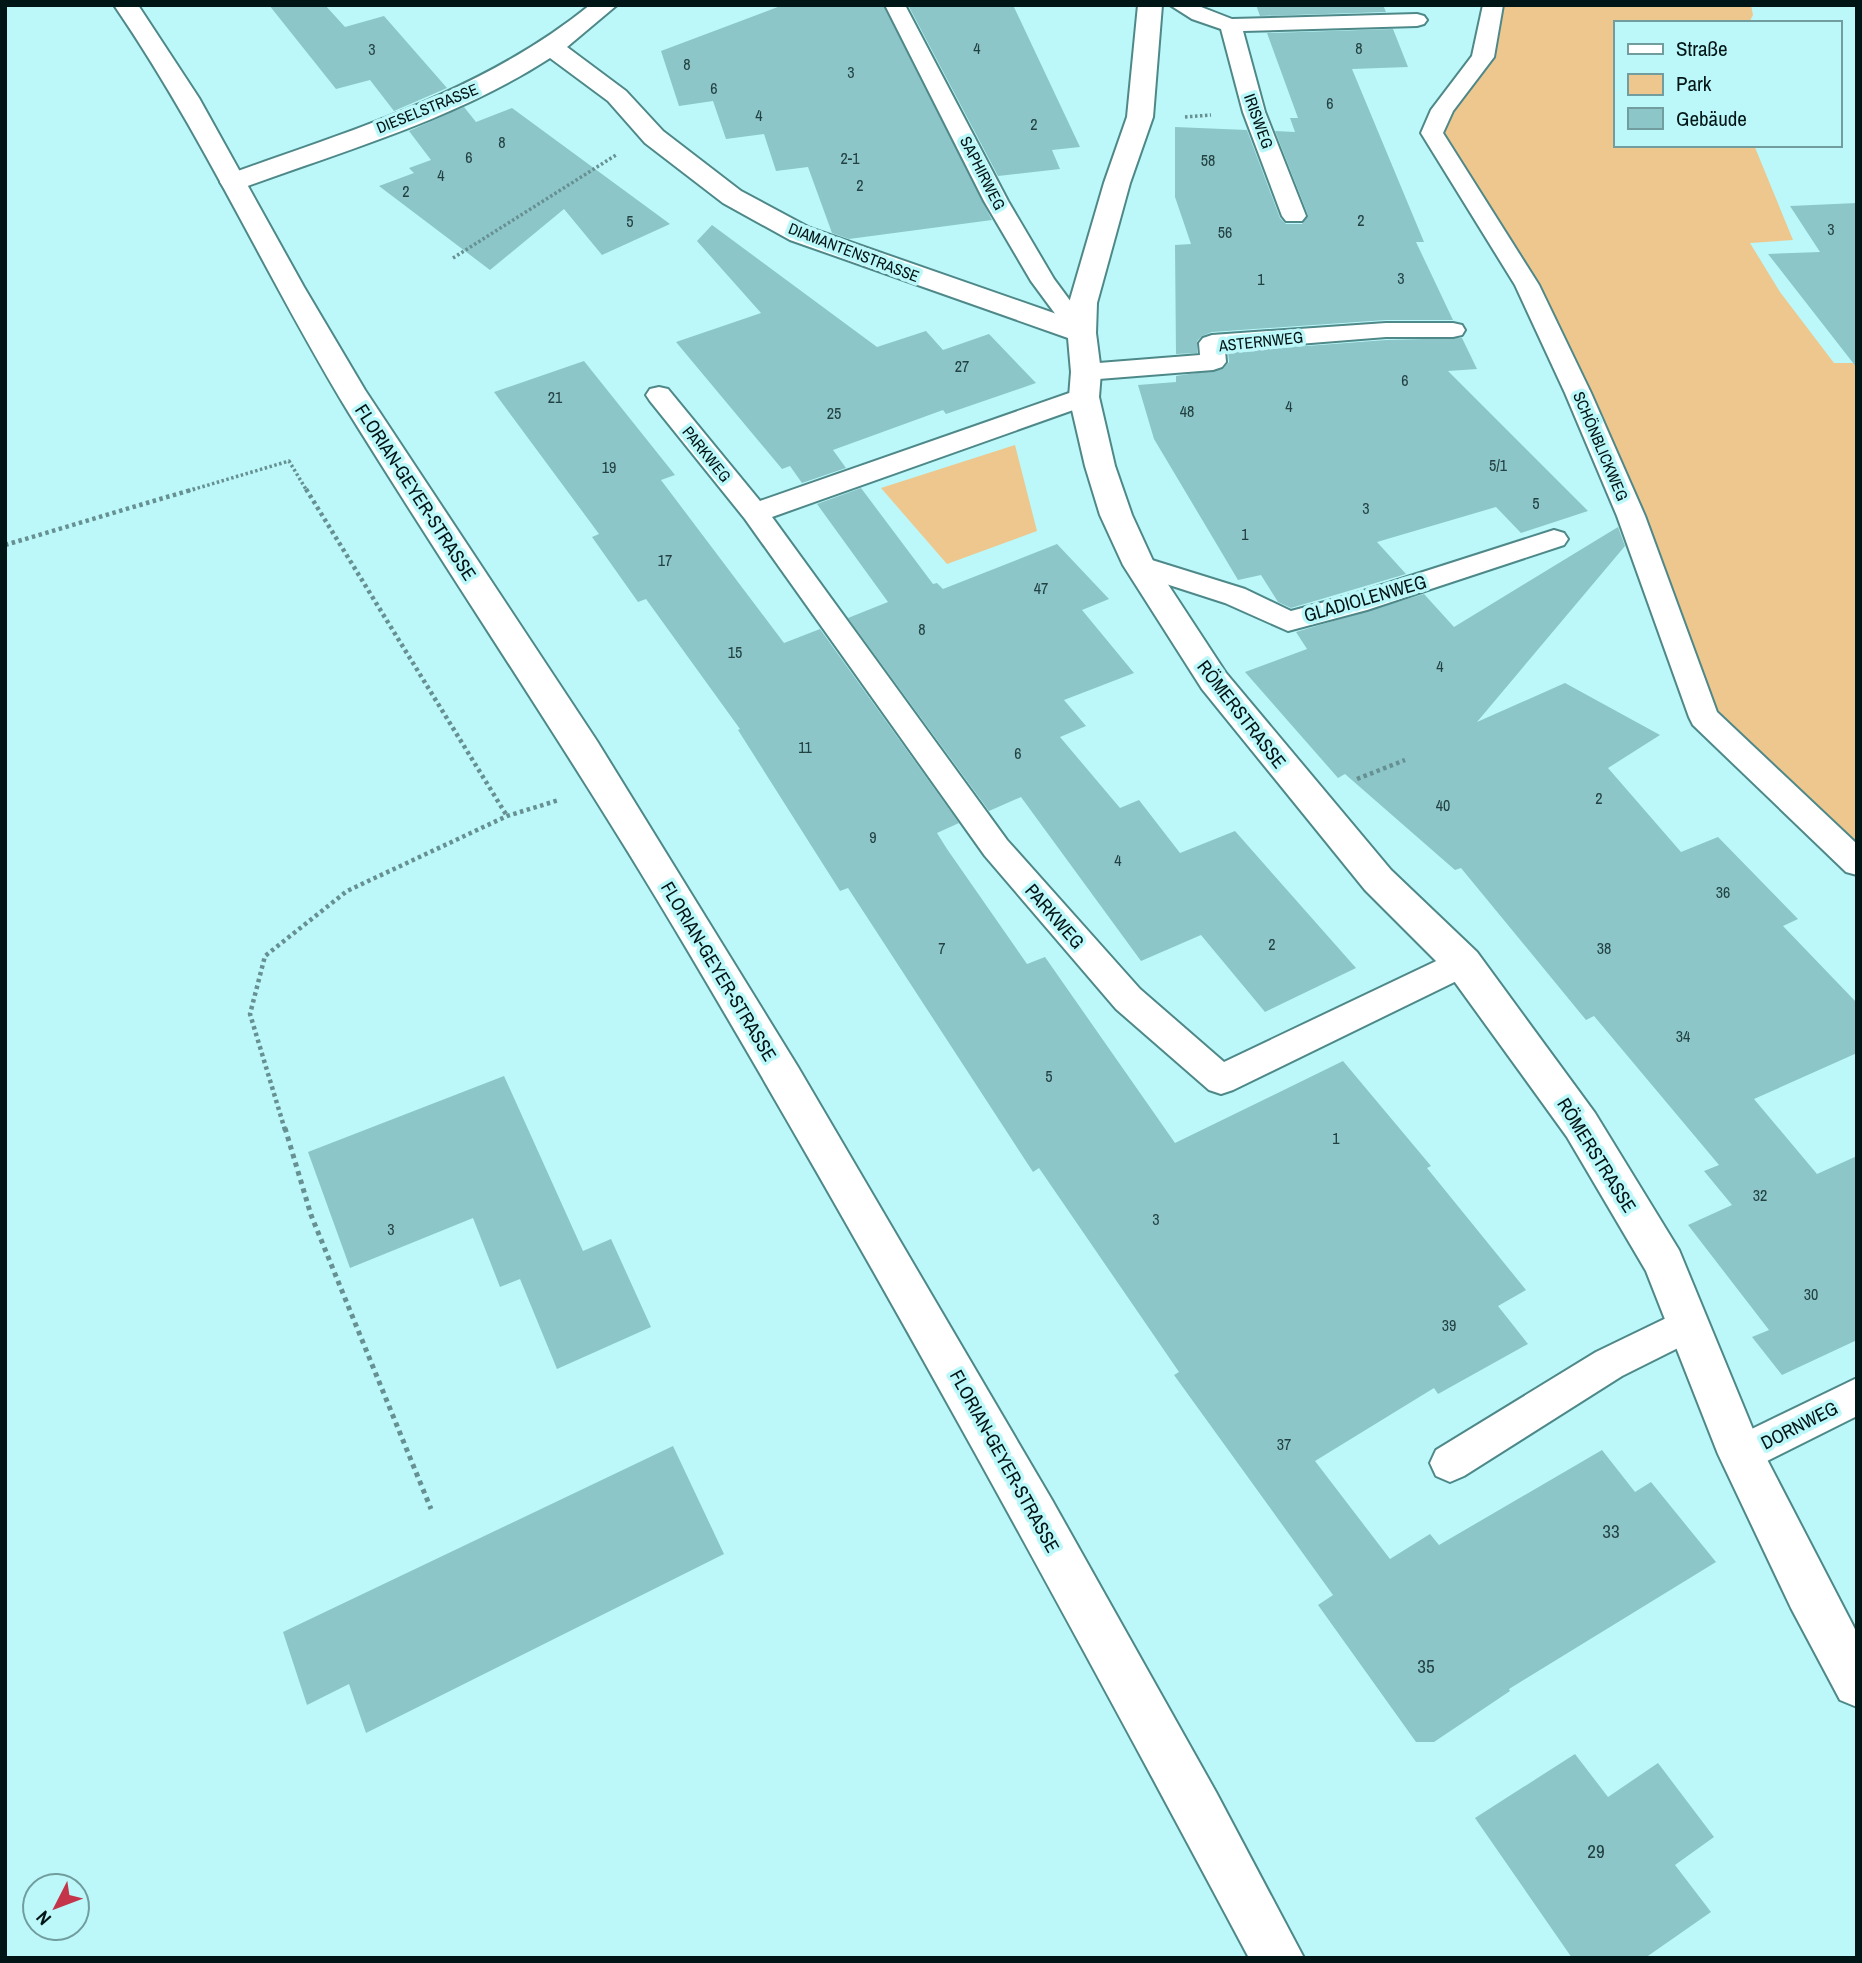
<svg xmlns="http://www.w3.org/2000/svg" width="1862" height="1963" viewBox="0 0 1862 1963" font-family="'Archivo Narrow',sans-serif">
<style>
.green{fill:#edc78d}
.building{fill:#8cc6c8}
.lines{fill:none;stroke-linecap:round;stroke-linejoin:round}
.service-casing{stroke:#4f8889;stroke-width:4}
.minor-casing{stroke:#4f8889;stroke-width:4}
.tertiary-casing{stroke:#4f8889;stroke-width:4}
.path-far2{stroke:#669091;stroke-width:3.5;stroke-dasharray:2.5 2.5;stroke-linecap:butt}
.path-far1{stroke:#669091;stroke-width:4.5;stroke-dasharray:3.5 3.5;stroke-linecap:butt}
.path{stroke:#669091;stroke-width:5;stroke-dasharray:4.5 4.5;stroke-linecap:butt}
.service{fill:#fff;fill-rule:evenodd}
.minor{fill:#fff;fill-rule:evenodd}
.tertiary{fill:#fff;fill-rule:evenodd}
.labels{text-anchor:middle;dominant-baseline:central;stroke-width:7;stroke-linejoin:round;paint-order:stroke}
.number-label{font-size:16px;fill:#234142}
.far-street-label{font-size:16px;fill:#001516;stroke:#bcf8f9}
.street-label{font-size:19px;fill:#001516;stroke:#bcf8f9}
.near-number-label{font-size:19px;fill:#234142}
</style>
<rect width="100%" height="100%" fill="#bcf8f9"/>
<g class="green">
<polygon points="1503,5 1751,5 1753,15 1749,23 1615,23 1615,145 1754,145 1793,240 1750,243 1780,292 1834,363 1857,363 1857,848 1710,714 1663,592 1442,134 1451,114 1490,58"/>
<polygon points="1015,445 1037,531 947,564 881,488"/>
</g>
<g class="building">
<polygon points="269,5 325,5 345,27 384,16 447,88 394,111 370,80 336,89"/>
<polygon points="783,5 883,5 992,220 849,239 832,233 808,167 776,171 764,134 726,139 713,101 679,106 661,51"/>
<polygon points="908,5 1013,5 1080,147 1052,150 1060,169 998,176"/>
<polygon points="1256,5 1383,5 1386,12 1260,16"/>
<polygon points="1393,29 1408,67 1352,69 1424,242 1416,242 1453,320 1386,320 1212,332 1202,336 1197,341 1197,353 1176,354 1175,245 1191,244 1175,197 1175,127 1247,130 1280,218 1286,224 1302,224 1308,215 1275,131 1295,132 1290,118 1298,118 1267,33"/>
<polygon points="464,107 476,122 512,108 670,224 602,255 564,209 490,270 379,186 414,173 409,168 431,160 409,131"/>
<polygon points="1857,203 1857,368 1768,254 1820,252 1790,206"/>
<polygon points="712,225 877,347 926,331 943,350 989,334 1036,383 946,414 943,410 833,450 846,468 802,483 790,466 782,469 676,342 761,313 697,241"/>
<polygon points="1462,338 1477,369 1448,371 1588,511 1521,533 1496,507 1377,542 1406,574 1291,608 1278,602 1261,575 1238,580 1154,439 1138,385 1176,382 1176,376 1223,369 1229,362 1228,352 1386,340"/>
<polygon points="584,361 675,475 661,480 784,643 820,629 959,823 937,833 947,849 1027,964 1045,957 1175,1143 1343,1061 1431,1166 1427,1168 1526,1290 1498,1306 1528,1344 1438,1394 1434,1388 1315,1461 1390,1559 1430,1534 1439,1545 1602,1450 1635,1492 1651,1482 1716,1562 1509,1689 1510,1691 1434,1742 1416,1742 1318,1605 1333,1595 1174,1375 1179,1372 1039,1168 1033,1172 848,888 840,891 738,730 740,729 646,599 638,602 592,537 599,534 494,392"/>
<polygon points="861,488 933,584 937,583 943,589 1057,544 1109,599 1082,610 1134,673 1064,700 1086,726 1060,737 1120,808 1139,800 1180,853 1235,831 1356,968 1265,1012 1201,935 1141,961 1021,797 989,811 848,618 888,602 817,504"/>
<polygon points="1618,527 1625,546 1477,722 1565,683 1660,735 1608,768 1681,852 1718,837 1798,919 1783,926 1857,1003 1857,1053 1754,1099 1817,1174 1857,1156 1857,1340 1782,1375 1752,1337 1769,1330 1688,1225 1732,1205 1704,1171 1719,1165 1594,1016 1586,1020 1461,868 1455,870 1345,774 1338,778 1245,672 1307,649 1296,632 1424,594 1454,627"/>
<polygon points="504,1076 583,1251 611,1239 651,1327 557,1369 520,1279 500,1287 473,1218 350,1268 308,1152"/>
<polygon points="673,1446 724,1554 366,1733 349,1684 307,1705 283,1632"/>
<polygon points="1575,1754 1608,1797 1658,1763 1714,1837 1675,1865 1711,1912 1645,1958 1572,1958 1475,1818"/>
</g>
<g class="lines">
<g class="service-casing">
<g id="service">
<polygon points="885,5 905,5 1008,201 1054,279 1094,333 1091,338 1082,340 1073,338 1031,281 984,201"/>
<polygon points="1170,5 1196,5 1232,19 1417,14 1424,16 1427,20 1424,24 1417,26 1243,31 1265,112 1306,216 1302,221 1286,221 1282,216 1243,112 1221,29 1192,19"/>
<polygon points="1483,5 1503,5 1494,57 1453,111 1443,133 1539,285 1591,393 1645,516 1717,712 1857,844 1857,875 1846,872 1693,725 1689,717 1617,516 1565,393 1515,285 1421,133 1431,110 1472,56"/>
<polygon points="1386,323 1453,323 1462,325 1465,330 1462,335 1453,337 1386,337 1225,350 1226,362 1222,367 1213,370 1086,380 1077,377 1073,372 1077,367 1086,364 1200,355 1199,343 1203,338 1212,335"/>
<polygon points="659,387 668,389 760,501 1075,391 1084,389 1093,391 1097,397 1093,403 772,517 1007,840 1140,989 1224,1062 1451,954 1463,950 1475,954 1480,963 1475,972 1233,1090 1221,1094 1209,1090 1116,1009 985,856 745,519 650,401 646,395 650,389"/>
<polygon points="1554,530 1564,533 1568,539 1564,545 1367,610 1288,631 1225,603 1129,572 1125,565 1129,558 1139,556 1245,589 1291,611 1351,595"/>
<polygon points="1687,1308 1700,1313 1706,1325 1700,1337 1622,1376 1464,1476 1450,1482 1436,1476 1430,1463 1436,1450 1596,1352"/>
<polygon points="1857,1378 1857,1416 1755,1467 1741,1473 1727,1467 1721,1454 1727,1441"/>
</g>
</g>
<g class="minor-casing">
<path id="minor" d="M 590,5 L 617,5 L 567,47 L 626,91 L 663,131 L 741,191 L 810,228 L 1068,318 L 1069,303 L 1104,183 L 1127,117 L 1138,5 L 1162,5 L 1153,117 L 1130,183 L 1097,303 L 1096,333 L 1101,372 L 1099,397 L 1115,466 L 1132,515 L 1154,563 L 1226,673 L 1391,870 L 1477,952 L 1595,1113 L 1679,1250 L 1759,1444 L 1857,1633 L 1857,1707 L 1840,1700 L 1791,1608 L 1718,1454 L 1646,1271 L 1567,1137 L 1449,974 L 1365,890 L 1202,689 L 1123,565 L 1100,515 L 1085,466 L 1069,397 L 1071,372 L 1068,338 L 790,240 L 723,203 L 645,143 L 608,101 L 550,58 C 456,119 346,150 242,188 L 233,190 L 224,188 L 220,182 L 224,176 C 351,130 483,92 590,5 Z"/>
</g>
<g class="tertiary-casing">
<path id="tertiary" d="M 114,5 L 138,5 L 199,98 L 304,287 L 365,390 L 597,741 L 798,1067 L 1052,1500 L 1216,1792 L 1304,1958 L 1249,1958 C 1067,1617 882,1278 685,946 C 579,767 462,595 352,418 C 269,283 204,136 114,5 Z"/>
</g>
<g class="path-far2">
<polyline points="1185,117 1211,115"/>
<polyline points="453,258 616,155"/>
<polyline points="188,491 289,461 307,491"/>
</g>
<g class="path-far1">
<polyline points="306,489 507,816"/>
<polyline points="5,545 194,489"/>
<polyline points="1357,779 1405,760"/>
<polyline points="285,1130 250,1014 265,956 347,891 507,816 559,800"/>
</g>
<polyline class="path" points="285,1128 311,1215 431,1509"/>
<use href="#service" class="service"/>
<use href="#minor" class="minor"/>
<use href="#tertiary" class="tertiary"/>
</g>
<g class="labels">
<g class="number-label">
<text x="977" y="48">4</text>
<text x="1359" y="48">8</text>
<text x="372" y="49">3</text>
<text x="687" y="64">8</text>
<text x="851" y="72">3</text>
<text x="714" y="88">6</text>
<text x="1330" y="103">6</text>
<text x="759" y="115">4</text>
<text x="1034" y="124">2</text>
<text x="502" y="142">8</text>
<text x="469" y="157">6</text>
<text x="850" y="158">2-1</text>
<text x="1208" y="160">58</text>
<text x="441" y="175">4</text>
<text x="860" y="185">2</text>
<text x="406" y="191">2</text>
<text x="1361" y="220">2</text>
<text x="630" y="221">5</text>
<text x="1831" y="229">3</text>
<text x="1225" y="232">56</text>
<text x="1401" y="278">3</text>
<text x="1261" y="279">1</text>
<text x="962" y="366">27</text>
<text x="1405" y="380">6</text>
<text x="555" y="397">21</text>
<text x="1289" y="406">4</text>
<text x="1187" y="411">48</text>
<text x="834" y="413">25</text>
<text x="1498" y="465">5/1</text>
<text x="609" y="467">19</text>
<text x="1536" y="503">5</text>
<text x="1366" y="508">3</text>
<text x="1245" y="534">1</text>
<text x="665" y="560">17</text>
<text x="1041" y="588">47</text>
<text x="922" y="629">8</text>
<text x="735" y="652">15</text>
<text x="1440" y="666">4</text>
<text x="805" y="747">11</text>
<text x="1018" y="753">6</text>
<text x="1599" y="798">2</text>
<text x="1443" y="805">40</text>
<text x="873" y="837">9</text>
<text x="1118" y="860">4</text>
<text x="1723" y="892">36</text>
<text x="1272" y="944">2</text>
<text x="942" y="948">7</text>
<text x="1604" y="948">38</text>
<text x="1683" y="1036">34</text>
<text x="1049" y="1076">5</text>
<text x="1336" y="1138">1</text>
<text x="1760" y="1195">32</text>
<text x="1156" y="1219">3</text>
<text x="391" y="1229">3</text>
<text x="1811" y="1294">30</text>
<text x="1449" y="1325">39</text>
<text x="1284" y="1444">37</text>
</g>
<g class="far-street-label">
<text transform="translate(427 108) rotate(-22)">DIESELSTRASSE</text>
<text transform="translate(1259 121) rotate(70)">IRISWEG</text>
<text transform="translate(983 173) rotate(63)">SAPHIRWEG</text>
<text transform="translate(854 252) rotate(21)">DIAMANTENSTRASSE</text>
<text transform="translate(1261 341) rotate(-6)">ASTERNWEG</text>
<text transform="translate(1601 446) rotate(67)">SCHÖNBLICKWEG</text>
<text transform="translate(707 454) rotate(51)">PARKWEG</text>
</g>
<g class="street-label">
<text transform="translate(416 492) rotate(57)">FLORIAN-GEYER-STRASSE</text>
<text transform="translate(1365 598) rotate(-16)">GLADIOLENWEG</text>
<text transform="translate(1242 714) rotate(52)">RÖMERSTRASSE</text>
<text transform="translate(1055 916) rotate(49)">PARKWEG</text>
<text transform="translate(719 971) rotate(59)">FLORIAN-GEYER-STRASSE</text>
<text transform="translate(1597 1155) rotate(58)">RÖMERSTRASSE</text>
<text transform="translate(1799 1425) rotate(-27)">DORNWEG</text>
<text transform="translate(1005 1461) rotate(61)">FLORIAN-GEYER-STRASSE</text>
</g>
<g class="near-number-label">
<text x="1611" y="1531">33</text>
<text x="1426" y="1666">35</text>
<text x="1596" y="1851">29</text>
</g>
</g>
<rect width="1862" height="1963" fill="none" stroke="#001516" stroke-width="14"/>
<rect x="1614" y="21" width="228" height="126" fill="#bcf8f9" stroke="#719d9e" stroke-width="2"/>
<rect x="1628" y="44" width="35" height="10" fill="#ffffff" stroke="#719d9e" stroke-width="2"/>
<text x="1676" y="56" font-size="21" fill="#001516">Straße</text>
<rect x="1628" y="74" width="35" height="21" fill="#edc78d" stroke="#719d9e" stroke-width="2"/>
<text x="1676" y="91" font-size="21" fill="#001516">Park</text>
<rect x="1628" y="108" width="35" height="21" fill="#8cc6c8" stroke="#719d9e" stroke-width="2"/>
<text x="1676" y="126" font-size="21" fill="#001516">Gebäude</text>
<g transform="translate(56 1907) rotate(228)"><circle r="33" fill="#bcf8f9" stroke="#719d9e" stroke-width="2"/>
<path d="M0-5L12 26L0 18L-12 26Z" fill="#c53549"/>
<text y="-10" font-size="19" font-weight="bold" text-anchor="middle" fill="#001516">N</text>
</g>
</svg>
